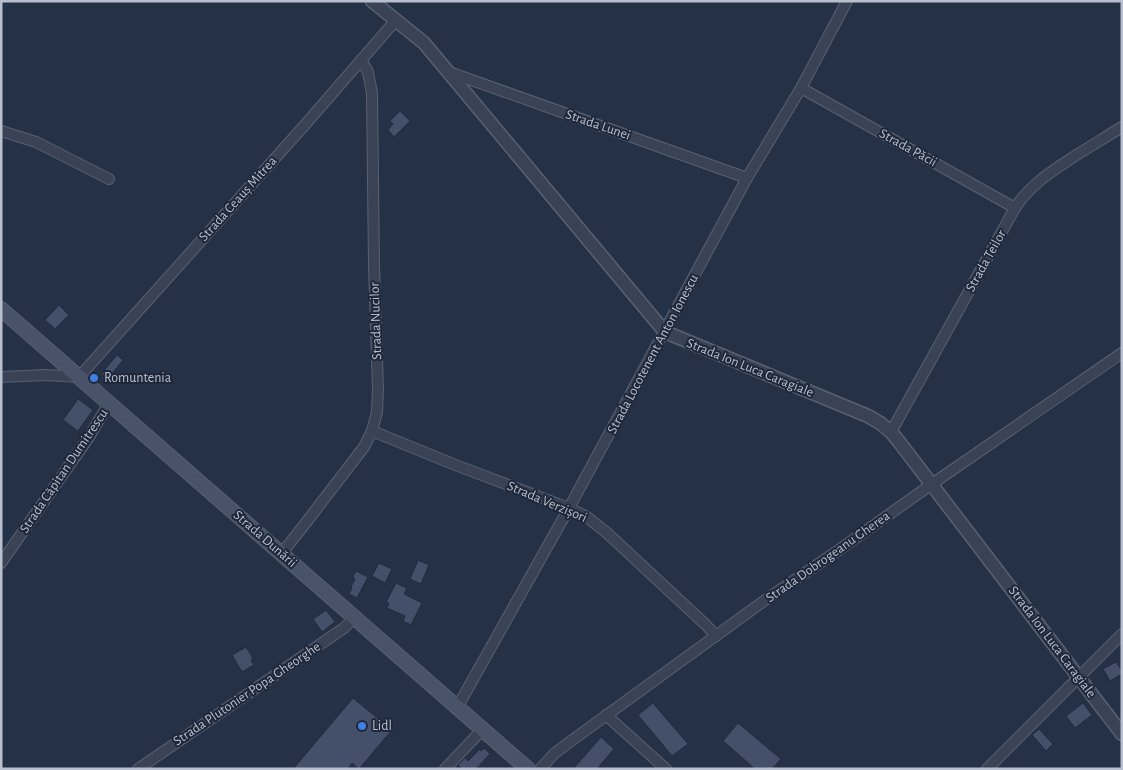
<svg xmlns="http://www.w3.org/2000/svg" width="1123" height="770" viewBox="0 0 1123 770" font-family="'Alegreya Sans',sans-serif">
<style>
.building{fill:#445069;stroke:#212a3d}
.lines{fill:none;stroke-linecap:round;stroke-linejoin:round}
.minor-casing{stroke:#596172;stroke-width:12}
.tertiary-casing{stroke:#596172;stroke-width:15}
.secondary-casing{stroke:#596172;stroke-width:16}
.minor{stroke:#3a4355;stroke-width:10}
.tertiary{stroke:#3a4355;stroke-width:12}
.secondary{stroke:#485269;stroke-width:14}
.shop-dot{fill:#3f7fe0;stroke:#1f283b;stroke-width:2}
.labels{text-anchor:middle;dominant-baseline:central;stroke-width:4;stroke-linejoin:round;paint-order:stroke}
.street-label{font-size:14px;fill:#b8bfce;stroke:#1f283b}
.poi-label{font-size:14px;fill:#b8bfce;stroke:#1f283b;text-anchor:start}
</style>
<rect width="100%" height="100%" fill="#253146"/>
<g class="building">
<polygon points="400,111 410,121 394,137 388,130 393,124 390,121"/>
<polygon points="59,305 69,315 55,329 45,320"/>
<polygon points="117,355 123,360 108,379 101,374"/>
<polygon points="78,399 93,410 78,431 63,420"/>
<polygon points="418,560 429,565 421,584 410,579"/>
<polygon points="379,563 392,569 385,583 372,576"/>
<polygon points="356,571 368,577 357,598 349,594 352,588 351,587 355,579 353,577"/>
<polygon points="396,583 407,588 404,594 422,603 411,625 403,621 405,616 387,608 389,603 386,602"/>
<polygon points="326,610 335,622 322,632 313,619"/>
<polygon points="246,647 253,658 251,660 254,665 242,672 232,655"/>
<polygon points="1116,662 1122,671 1122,674 1110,681 1103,669"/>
<polygon points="353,698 392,730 359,769 352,763 348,769 293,769"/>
<polygon points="653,703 688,744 672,756 638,715"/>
<polygon points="1083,703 1092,715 1075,728 1066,716"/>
<polygon points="738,723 781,759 772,769 755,769 723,741"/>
<polygon points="1039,729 1053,744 1046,751 1032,735"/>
<polygon points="601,737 614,749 597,769 573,769"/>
<polygon points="484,748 490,754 476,769 460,769 461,768 458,765 465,758 468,761 480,749 481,751"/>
</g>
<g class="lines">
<g class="minor-casing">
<g id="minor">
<polyline points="449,72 747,178"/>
<polyline points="801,88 1015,208"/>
<polyline points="1,131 36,142 109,179"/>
<polyline points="1,377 46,375 79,377 303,127 396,20"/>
<polyline points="372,431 458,466 569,508 587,517 607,533 706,625 716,636"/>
<path d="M 891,432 L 1015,208 C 1031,183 1054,170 1078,154 C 1093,145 1107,136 1122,127"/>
<polyline points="282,553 301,529 364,447 372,431 377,412 378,390 374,265 372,93 368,72 361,60"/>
<polyline points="1,563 89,437 109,403"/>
<polyline points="458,706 569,508 747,178 801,88 847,1"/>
<polyline points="606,715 666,769"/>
<polyline points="138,769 344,628 355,617"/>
<polyline points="445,769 483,729"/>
<polyline points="540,769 555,753 571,741 768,598 836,552 932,484 1122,353"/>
<polyline points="987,769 1122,634"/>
</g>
</g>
<g class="tertiary-casing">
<polyline id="tertiary" points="372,1 424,43 665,332 868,416 880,423 891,432 900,443 1122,734"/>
</g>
<g class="secondary-casing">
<polyline id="secondary" points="1,309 528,769"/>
</g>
<use href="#minor" class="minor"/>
<use href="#tertiary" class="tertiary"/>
<use href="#secondary" class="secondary"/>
</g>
<g class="shop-dot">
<circle cx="94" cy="378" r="5"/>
<circle cx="362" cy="726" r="5"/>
</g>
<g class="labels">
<g class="street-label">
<text transform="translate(598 125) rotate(19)">Strada Lunei</text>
<text transform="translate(908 148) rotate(29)">Strada Păcii</text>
<text transform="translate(238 199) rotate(-48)">Strada Ceauș Mitrea</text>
<text transform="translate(986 261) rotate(-61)">Strada Teilor</text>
<text transform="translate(376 321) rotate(-92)">Strada Nucilor</text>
<text transform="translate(653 354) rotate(-62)">Strada Locotenent Anton Ionescu</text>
<text transform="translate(750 368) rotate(22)">Strada Ion Luca Caragiale</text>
<text transform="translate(64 471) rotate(-56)">Strada Căpitan Dumitrescu</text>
<text transform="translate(547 502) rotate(23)">Strada Verzișori</text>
<text transform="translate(265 539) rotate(41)">Strada Dunării</text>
<text transform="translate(828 557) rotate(-35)">Strada Dobrogeanu Gherea</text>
<text transform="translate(1052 642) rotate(53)">Strada Ion Luca Caragiale</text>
<text transform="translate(247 694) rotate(-34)">Strada Plutonier Popa Gheorghe</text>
</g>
<g class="poi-label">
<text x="104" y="378">Romuntenia</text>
<text x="372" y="726">Lidl</text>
</g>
</g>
<rect width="1123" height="770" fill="none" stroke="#b8bfce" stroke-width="5"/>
</svg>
